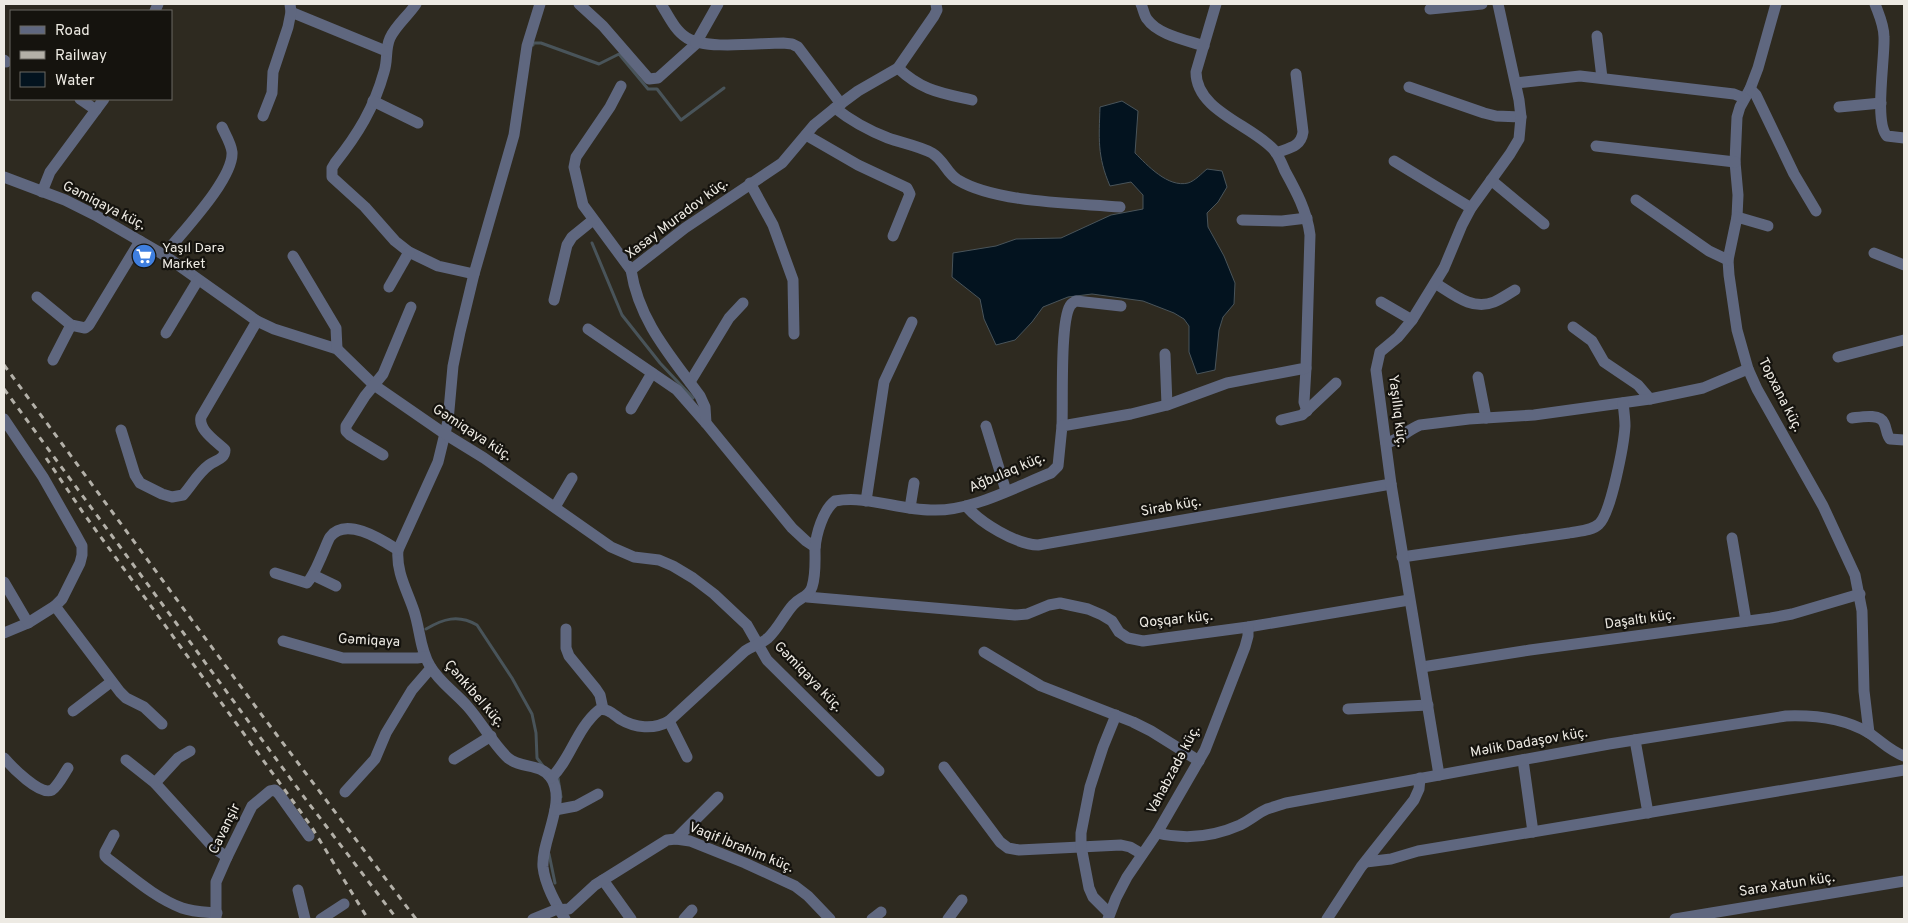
<svg xmlns="http://www.w3.org/2000/svg" width="1908" height="923" viewBox="0 0 1908 923" font-family="Overpass,sans-serif">
<style>
.water{fill:#03131f;stroke:#49545a}
.lines{fill:none;stroke-linecap:round;stroke-linejoin:round}
.stream{stroke:#49545a;stroke-width:3}
.street{stroke:#5f677f;stroke-width:11}
.rail{stroke:#b3b0a8;stroke-width:3;stroke-dasharray:6 6;stroke-linecap:butt}
.labels{text-anchor:middle;dominant-baseline:central;stroke-width:4.5;stroke-linejoin:round;paint-order:stroke}
.street-label{font-size:14px;fill:#edeae3;stroke:#15130e}
.poi-label{font-size:14px;fill:#edeae3;stroke:#15130e;text-anchor:start}
</style>
<rect width="100%" height="100%" fill="#2e2a20"/>
<path class="water" d="M 1122,101 L 1138,111 L 1135,153 C 1147,165 1168,188 1188,183 C 1195,181 1202,173 1207,169 L 1222,171 L 1227,187 L 1218,202 L 1207,213 L 1208,227 L 1224,256 L 1235,283 L 1234,304 L 1223,317 L 1219,330 L 1215,370 L 1197,374 L 1189,352 L 1189,326 L 1184,319 L 1174,313 L 1143,301 L 1092,294 L 1068,297 L 1043,307 L 1032,322 L 1015,340 L 996,345 L 984,319 L 980,299 L 952,277 L 953,253 L 996,246 L 1016,239 L 1061,238 L 1111,215 L 1143,209 L 1143,195 L 1131,182 L 1110,186 C 1097,156 1099,138 1100,107 Z"/>
<g class="lines">
<g class="stream">
<polyline points="533,45 533,43 541,43 599,64 619,54 648,89 657,89 681,120 724,88"/>
<polyline points="592,243 622,315 660,363 693,398"/>
<path d="M 426,629 C 443,619 458,614 477,625 L 512,678 L 532,714 L 536,733 L 537,758 L 543,766"/>
<polyline points="558,778 561,797"/>
<polyline points="549,854 555,883"/>
</g>
<g class="street">
<path d="M 416,4 C 408,16 396,25 390,38 C 385,49 388,60 384,72 C 374,108 358,134 335,163 L 332,168 L 332,177 L 365,207 L 395,241 L 409,252 L 438,266 L 474,274"/>
<path d="M 540,4 L 527,46 L 514,135 L 474,274 L 460,332 L 453,366 L 448,421 L 438,462 L 398,550 C 396,572 407,590 414,611 C 420,629 420,650 430,666 C 439,682 456,693 468,707 C 482,723 493,744 508,758 C 521,769 541,763 551,778 C 567,802 541,841 543,867 C 545,885 556,904 565,919"/>
<polyline points="579,4 603,26 649,79 658,78 697,43"/>
<path d="M 661,4 C 668,15 675,31 687,38 C 706,50 759,43 783,43 L 792,44 L 798,47 L 841,104"/>
<path d="M 1141,4 C 1143,8 1144,15 1147,19 C 1158,35 1187,40 1204,46"/>
<polyline points="1776,4 1758,68 1750,89 1740,107 1737,117 1735,162 1738,195 1737,217 1728,260 1729,275 1737,330 1748,369 1757,389 1823,506 1855,575 1862,611 1864,691 1869,733"/>
<path d="M 1875,4 C 1879,15 1884,25 1884,37 C 1885,58 1874,123 1887,136 L 1904,138"/>
<polyline points="1430,9 1482,4"/>
<polyline points="155,11 158,4"/>
<polyline points="291,12 386,51"/>
<polyline points="1597,36 1602,78"/>
<polyline points="696,43 718,4"/>
<polyline points="4,60 6,62"/>
<path d="M 898,68 C 922,91 942,93 972,100"/>
<polyline points="1516,83 1580,76 1734,94 1744,98"/>
<polyline points="621,86 610,107 576,157 574,167 583,205 631,270"/>
<polyline points="1409,87 1484,113 1496,116 1521,117"/>
<polyline points="1750,89 1756,95 1794,174 1816,211"/>
<polyline points="80,99 96,110"/>
<polyline points="373,101 418,123"/>
<polyline points="1839,107 1881,103"/>
<path d="M 835,108 C 850,120 870,131 888,138 C 902,143 919,146 932,153 C 944,160 947,174 958,180 C 996,203 1075,203 1120,207"/>
<polyline points="263,116 272,93 273,72 288,27 291,12 290,4"/>
<polyline points="806,135 858,165 907,188 910,194 893,236"/>
<polyline points="1596,146 1735,162"/>
<path d="M 1276,153 C 1289,148 1301,147 1303,132 L 1296,74"/>
<polyline points="1394,161 1471,208"/>
<polyline points="4,177 65,200 95,215 164,255 257,321 274,329 337,349 374,385 445,434 484,458 611,547 634,557 659,560 673,566 693,578 714,594 747,625 767,660 879,771"/>
<polyline points="1491,180 1544,224"/>
<polyline points="750,183 773,225 793,280 794,334"/>
<polyline points="42,192 50,172 104,99"/>
<polyline points="1636,200 1709,251 1728,260"/>
<polyline points="1737,217 1768,226"/>
<polyline points="1242,220 1282,221 1307,218"/>
<polyline points="1874,253 1904,265"/>
<path d="M 164,255 C 181,233 234,179 232,152 C 231,143 225,134 222,127"/>
<polyline points="293,256 336,328 337,349"/>
<path d="M 1435,283 C 1453,294 1472,311 1494,302 C 1501,299 1508,294 1515,290"/>
<polyline points="389,287 409,252"/>
<polyline points="37,297 71,325 85,328 89,325 140,241"/>
<polyline points="554,300 567,245 572,237 593,220"/>
<polyline points="1381,302 1412,320"/>
<polyline points="1573,327 1592,341 1604,362 1638,385 1650,399"/>
<polyline points="588,329 677,390 706,423"/>
<polyline points="166,333 198,280"/>
<polyline points="1165,354 1167,405"/>
<polyline points="1838,357 1904,340"/>
<polyline points="53,360 71,325"/>
<polyline points="1306,368 1304,402 1307,411"/>
<polyline points="1478,377 1486,418"/>
<polyline points="690,382 729,318 743,303"/>
<polyline points="631,409 652,373"/>
<path d="M 1852,418 C 1861,417 1880,413 1884,423 C 1887,429 1886,434 1890,439 L 1904,440"/>
<polyline points="4,419 43,477 76,535 82,546 82,555 80,563 62,599 55,606 28,623 4,633"/>
<polyline points="1281,420 1302,415 1336,383"/>
<polyline points="986,426 1006,491"/>
<path d="M 1062,426 C 1063,403 1060,322 1070,306 C 1070,305 1075,301 1076,301 L 1121,306"/>
<path d="M 121,430 L 135,475 L 140,483 L 162,494 L 172,497 L 183,495 C 192,485 198,473 209,465 C 216,460 225,459 225,450 C 216,441 198,430 201,417 L 257,321"/>
<path d="M 1386,443 C 1400,440 1407,430 1420,425 L 1469,419 L 1534,415 L 1650,399 L 1703,388 L 1748,369"/>
<polyline points="383,455 350,435 346,431 346,426 365,396 383,374 411,307"/>
<polyline points="866,501 884,382 912,322"/>
<path d="M 966,506 C 981,523 1015,544 1038,545 L 1391,484"/>
<polyline points="555,507 572,478"/>
<polyline points="910,508 914,483"/>
<polyline points="1732,538 1746,621"/>
<path d="M 815,547 L 806,541 L 792,528 L 706,423 L 705,407 L 700,396 C 670,355 639,321 631,270 L 685,228 L 782,163 L 814,125 L 835,108 L 858,91 L 898,68 L 934,16 L 937,10 L 936,4"/>
<path d="M 1402,557 L 1569,533 C 1578,531 1592,531 1599,524 C 1611,513 1624,444 1625,426 C 1625,419 1624,411 1623,403"/>
<path d="M 275,573 L 307,583 C 314,575 318,564 322,555 C 325,549 327,542 330,537 C 346,516 382,540 398,550"/>
<polyline points="313,575 336,586"/>
<polyline points="4,582 28,623"/>
<polyline points="807,597 1015,615 1027,614 1049,605 1060,603 1088,609 1102,615 1112,621 1119,632 1128,638 1143,641 1248,627 1409,600"/>
<polyline points="55,606 120,692 126,698 144,707 162,724"/>
<polyline points="566,629 566,648 569,656 596,689 600,695 603,709"/>
<polyline points="283,641 343,658 417,658 425,657"/>
<polyline points="984,652 1041,686 1133,722 1151,731 1199,761"/>
<polyline points="1422,667 1530,650 1771,618 1792,614 1860,594"/>
<polyline points="1348,709 1428,705"/>
<polyline points="73,711 111,682"/>
<polyline points="669,721 687,757"/>
<polyline points="1635,740 1648,813"/>
<path d="M 4,758 C 12,767 40,796 52,790 C 58,786 64,774 68,768"/>
<polyline points="454,759 491,736"/>
<polyline points="126,760 155,783 214,848 227,857"/>
<polyline points="1523,760 1533,832"/>
<polyline points="944,767 1000,842 1008,848 1019,850 1121,845 1130,847 1142,854"/>
<polyline points="1439,775 1391,484 1376,370 1380,352 1398,337 1412,320 1444,268 1462,225 1471,208 1510,154 1519,139 1521,117 1519,100 1498,4"/>
<path d="M 551,778 C 571,759 576,729 599,710 C 608,708 613,714 620,719 C 635,728 654,730 669,721 L 745,651 C 752,646 761,644 768,638 C 778,629 784,615 793,605 C 800,597 809,597 812,587 C 816,575 815,561 815,549 C 816,534 823,510 835,501 C 866,495 899,510 931,510 C 970,512 1015,487 1051,473 L 1058,466 L 1062,426 L 1131,414 L 1167,405 L 1227,383 L 1306,368 L 1310,235 C 1307,211 1296,191 1285,171 C 1282,164 1279,156 1274,150 C 1252,125 1196,111 1196,72 L 1216,4"/>
<polyline points="155,783 178,758 190,751"/>
<polyline points="345,792 375,759 386,733 412,690 431,668"/>
<polyline points="555,810 576,806 598,794"/>
<path d="M 1157,833 C 1186,840 1213,837 1240,825 C 1250,820 1258,813 1267,809 C 1273,807 1280,805 1286,803 L 1609,744 L 1786,716 C 1814,715 1844,718 1869,733 C 1881,741 1890,751 1904,756"/>
<path d="M 114,835 L 105,852 L 105,856 L 108,859 C 131,876 155,898 182,908 C 193,912 205,912 217,913"/>
<polyline points="676,839 718,797"/>
<polyline points="1366,862 1391,859 1418,851 1904,770"/>
<polyline points="603,880 631,919"/>
<polyline points="298,890 305,919"/>
<polyline points="1109,913 1093,897 1089,888 1081,846 1081,833 1090,787 1103,747 1116,715"/>
<polyline points="216,919 216,882 227,857 252,806 270,791 275,790 279,794 309,836"/>
<polyline points="321,919 344,904"/>
<polyline points="533,919 555,910 569,909 595,885 667,840 676,839 690,841 745,863 795,886 808,896 830,919"/>
<polyline points="684,919 692,910"/>
<polyline points="872,919 881,912"/>
<polyline points="948,919 962,900"/>
<polyline points="1108,919 1116,898 1127,877 1157,833 1205,750 1245,647 1248,636 1248,627"/>
<polyline points="1327,919 1361,867 1414,800 1419,789 1420,778"/>
<polyline points="1675,919 1904,881"/>
</g>
<g class="rail">
<polyline points="4,365 264,718 416,919"/>
<polyline points="4,389 307,801 397,919"/>
<polyline points="46,458 84,514 311,826 368,919"/>
</g>
</g>
<defs>
<g id="supermarket-disc" transform="scale(1.25)"><circle r="9.5" fill="#3f7fe0" stroke="#15130e"/><path d="M-6-5.5h2.5l.6 2H6L4.5 2H-2.5L-4.4-4H-6ZM-1.5 3.2a1.3 1.3 0 1 0 .1 0ZM3 3.2a1.3 1.3 0 1 0 .1 0Z" fill="#fff"/></g>
</defs>
<g fill-rule="evenodd">
<use href="#supermarket-disc" x="144" y="256"/>
</g>
<g class="labels">
<g class="street-label">
<text transform="translate(104 206) rotate(27)">Gəmiqaya küç.</text>
<text transform="translate(677 219) rotate(-37)">Xasay Muradov küç.</text>
<text transform="translate(1780 395) rotate(63)">Topxana küç.</text>
<text transform="translate(1397 411) rotate(83)">Yaşıllıq küç.</text>
<text transform="translate(472 433) rotate(33)">Gəmiqaya küç.</text>
<text transform="translate(1007 473) rotate(-23)">Ağbulaq küç.</text>
<text transform="translate(1171 507) rotate(-10)">Sirab küç.</text>
<text transform="translate(1176 620) rotate(-6)">Qoşqar küç.</text>
<text transform="translate(1640 620) rotate(-8)">Daşaltı küç.</text>
<text transform="translate(369 641) rotate(3)">Gəmiqaya</text>
<text transform="translate(808 677) rotate(46)">Gəmiqaya küç.</text>
<text transform="translate(474 694) rotate(49)">Çənkibel küç.</text>
<text transform="translate(1529 743) rotate(-10)">Məlik Dadaşov küç.</text>
<text transform="translate(1174 770) rotate(-62)">Vahabzadə küç.</text>
<text transform="translate(225 829) rotate(-64)">Cavanşir</text>
<text transform="translate(741 848) rotate(22)">Vaqif İbrahim küç.</text>
<text transform="translate(1787 885) rotate(-9)">Sara Xatun küç.</text>
</g>
<g class="poi-label">
<text x="162" y="248">Yaşıl Dərə<tspan x="162" dy="16">Market</tspan></text>
</g>
</g>
<rect width="1908" height="923" fill="none" stroke="#edeae3" stroke-width="10"/>
<rect x="10" y="10" width="162" height="90" fill="#15130e" stroke="#6b6963"/>
<rect x="20" y="26" width="25" height="8" fill="#5f677f" stroke="#6b6963"/>
<text x="55" y="35" font-size="15" fill="#edeae3">Road</text>
<rect x="20" y="51" width="25" height="8" fill="#b3b0a8" stroke="#6b6963"/>
<text x="55" y="60" font-size="15" fill="#edeae3">Railway</text>
<rect x="20" y="72" width="25" height="15" fill="#03131f" stroke="#6b6963"/>
<text x="55" y="85" font-size="15" fill="#edeae3">Water</text>
</svg>
